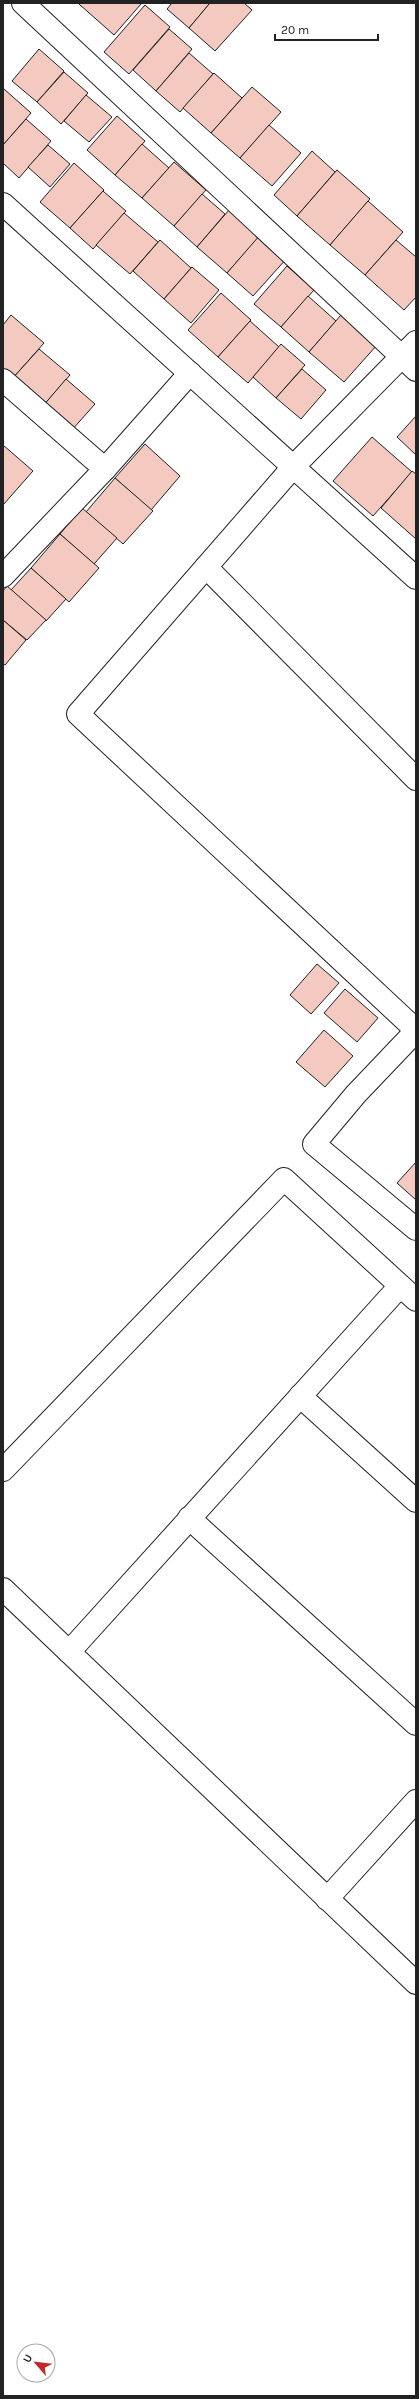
<svg xmlns="http://www.w3.org/2000/svg" width="419" height="2399" viewBox="0 0 419 2399" font-family="Karla,sans-serif">
<style>
.building{fill:#f3c9c0;stroke:#222}
.lines{fill:none;stroke-linecap:round;stroke-linejoin:round}
.minor-casing{stroke:#222;stroke-width:24}
.minor{stroke:#fff;stroke-width:22}
</style>
<rect width="100%" height="100%" fill="#fff"/>
<g class="building">
<polygon points="80,3 140,3 141,4 114,35 79,4"/>
<polygon points="172,3 210,3 189,28 167,9"/>
<polygon points="210,3 244,3 252,10 215,51 189,28"/>
<polygon points="145,5 170,27 129,74 104,52"/>
<polygon points="169,29 192,49 156,91 133,70"/>
<polygon points="39,49 64,71 37,102 12,81"/>
<polygon points="189,53 213,74 180,112 156,91"/>
<polygon points="64,72 88,93 61,124 37,102"/>
<polygon points="214,73 242,98 211,133 183,108"/>
<polygon points="252,87 281,112 240,158 211,133"/>
<polygon points="4,89 31,113 3,145 3,91"/>
<polygon points="86,95 112,117 89,142 64,121"/>
<polygon points="117,116 145,141 115,175 87,150"/>
<polygon points="26,119 51,141 19,178 3,163 3,145"/>
<polygon points="269,125 301,153 272,186 240,158"/>
<polygon points="142,144 169,168 142,198 115,175"/>
<polygon points="48,145 70,164 50,187 28,167"/>
<polygon points="312,151 335,172 297,216 274,195"/>
<polygon points="174,162 206,190 174,226 142,198"/>
<polygon points="74,163 104,190 70,228 40,202"/>
<polygon points="337,170 370,199 330,245 297,216"/>
<polygon points="103,191 126,211 93,249 70,228"/>
<polygon points="202,194 225,214 197,247 174,226"/>
<polygon points="368,201 403,232 365,275 330,245"/>
<polygon points="229,210 259,237 227,273 197,247"/>
<polygon points="124,213 158,242 130,274 96,245"/>
<polygon points="260,235 287,258 253,296 227,273"/>
<polygon points="160,240 191,268 164,299 133,271"/>
<polygon points="396,240 416,257 416,297 404,310 365,275"/>
<polygon points="287,266 314,290 281,327 254,304"/>
<polygon points="192,267 219,290 191,323 164,299"/>
<polygon points="221,293 251,320 218,357 188,330"/>
<polygon points="308,296 336,321 309,352 281,327"/>
<polygon points="11,315 44,343 12,379 3,371 3,325"/>
<polygon points="341,315 377,345 344,382 309,352"/>
<polygon points="250,321 279,347 248,383 218,357"/>
<polygon points="281,344 305,365 276,398 253,377"/>
<polygon points="39,349 70,375 43,406 12,379"/>
<polygon points="302,369 326,390 301,419 276,398"/>
<polygon points="66,379 95,404 71,431 43,406"/>
<polygon points="416,416 416,455 397,437"/>
<polygon points="372,437 412,472 373,516 333,481"/>
<polygon points="145,444 180,476 151,510 115,478"/>
<polygon points="3,445 33,471 3,505"/>
<polygon points="412,471 416,474 416,539 381,508"/>
<polygon points="115,478 153,511 123,544 86,512"/>
<polygon points="82,508 117,538 94,564 60,534"/>
<polygon points="60,534 99,568 69,602 31,568"/>
<polygon points="31,568 66,599 46,621 11,590"/>
<polygon points="7,586 46,620 27,640 3,620 3,591"/>
<polygon points="3,620 26,640 5,665 3,664"/>
<polygon points="317,964 339,983 311,1014 290,995"/>
<polygon points="345,989 378,1018 357,1042 324,1013"/>
<polygon points="324,1030 353,1056 325,1087 296,1062"/>
<polygon points="416,1162 416,1200 397,1183"/>
</g>
<g class="lines">
<g class="minor-casing">
<g id="minor">
<polyline points="23,3 416,370"/>
<polyline points="3,204 416,578"/>
<polyline points="416,342 294,466 78,714 416,1030"/>
<polyline points="3,380 105,469"/>
<polyline points="206,567 416,779"/>
<polyline points="3,576 105,469 190,373"/>
<polyline points="416,1031 356,1094 314,1144 416,1229"/>
<polyline points="300,1396 416,1501"/>
<polyline points="3,1470 284,1179 416,1300"/>
<polyline points="189,1518 416,1724"/>
<polyline points="3,1589 416,1983"/>
<polyline points="69,1652 400,1286"/>
<polyline points="327,1899 416,1801"/>
</g>
</g>
<use href="#minor" class="minor"/>
</g>
<rect width="419" height="2399" fill="none" stroke="#222222" stroke-width="8"/>
<g transform="translate(36 2363) rotate(298)"><circle r="19" fill="#ffffff" stroke="#a7a7a7"/>
<path d="M0-3L7 15L0 10L-7 15Z" fill="#c62828"/>
<text y="-6" font-size="11" font-weight="bold" text-anchor="middle" fill="#222222">U</text>
</g>
<path d="M275 34v6h103v-6" fill="none" stroke="#222222" stroke-width="2"/>
<text x="281" y="34" font-size="12" fill="#222222" stroke="#ffffff" stroke-width="3" paint-order="stroke">20 m</text>
</svg>
